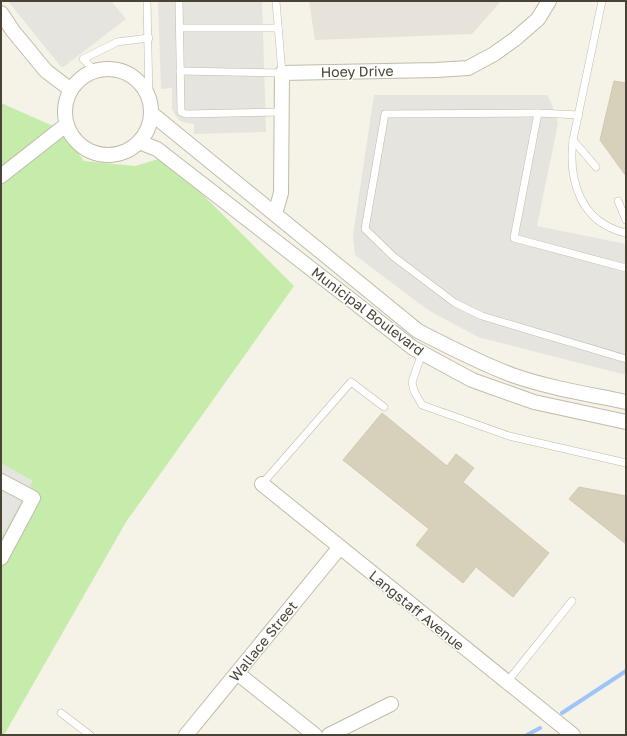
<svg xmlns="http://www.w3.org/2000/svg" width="627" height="736" viewBox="0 0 627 736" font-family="'Golos Text',sans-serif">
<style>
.industrial{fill:#e7e3db}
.green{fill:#c6ecac}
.parking{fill:#e5e4df}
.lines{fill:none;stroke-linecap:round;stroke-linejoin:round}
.stream{stroke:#9ec5f6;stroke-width:4}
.building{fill:#d7d0bb;stroke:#d2caae}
.lane-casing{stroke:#c1bca8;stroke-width:8}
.street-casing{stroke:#c1bca8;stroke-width:16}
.lane{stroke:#fff;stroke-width:7}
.street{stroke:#fff;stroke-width:14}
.labels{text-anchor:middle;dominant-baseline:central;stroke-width:3;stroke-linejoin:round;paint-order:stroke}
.street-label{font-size:14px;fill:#484335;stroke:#fff}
</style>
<rect width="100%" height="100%" fill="#f5f2e7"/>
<polygon class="industrial" points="309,1 501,1 472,34 315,40"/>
<polygon class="green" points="1,103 60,129 84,161 135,166 165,157 294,286 126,522 4,735 1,735"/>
<g class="parking">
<polygon points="8,1 111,1 126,19 62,68"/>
<polygon points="158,1 262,1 266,132 194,134 194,124 182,122 178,119 172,109 172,88 161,89"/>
<polygon points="374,95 547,95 551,102 558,123 537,226 626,244 626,375 478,337 428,310 355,255 353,235"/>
<polygon points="1,463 33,481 1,539"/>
</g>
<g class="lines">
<g class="stream">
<polyline points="562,713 626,671"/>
<polyline points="527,735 540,728"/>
</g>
</g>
<g class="building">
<polygon points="614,81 626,83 626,176 600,140"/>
<polygon points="382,413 447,466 456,454 474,468 463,482 549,553 513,597 476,567 463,583 416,545 429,529 343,460"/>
<polygon points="579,487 626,496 626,544 569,499"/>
</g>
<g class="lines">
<g class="lane-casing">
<g id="lane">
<polyline points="147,1 149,100"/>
<polyline points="179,1 181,112 186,114 282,112"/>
<path d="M 602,1 L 573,140 C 568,181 581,223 626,233"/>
<polyline points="180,28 278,28"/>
<polyline points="95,71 83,59 117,42 149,38"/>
<polyline points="180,71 282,73 276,1"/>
<polyline points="538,113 385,114 365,229 394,257 455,303 482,316 626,359"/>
<polyline points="579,115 538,113 514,238 626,268"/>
<polyline points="573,140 596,167"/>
<polyline points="618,201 626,220"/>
<polyline points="422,353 412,382 414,391 422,405 509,436 626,463"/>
<polyline points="262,484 351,382 384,407"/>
<polyline points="507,682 572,601"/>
<polyline points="61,713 90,735"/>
</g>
</g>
<g class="street-casing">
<g id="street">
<polyline points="1,13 13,31 46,71 71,90"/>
<circle cx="108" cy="112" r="43"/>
<path d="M 151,113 L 418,331 C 449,347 480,363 512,375 C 549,388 588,394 626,402"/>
<polyline points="139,142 157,149 413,348 472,380 534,402 626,422"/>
<polyline points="1,176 66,125"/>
<polyline points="275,214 281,193 282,73 436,70 468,68 494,54 515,39 538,19 549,1"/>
<polyline points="1,481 33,498 1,558"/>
<polyline points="262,484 573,735"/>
<polyline points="237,673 315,735"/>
<polyline points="186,735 340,547"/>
<polyline points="329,735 391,704"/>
</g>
</g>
<use href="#lane" class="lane"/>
<use href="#street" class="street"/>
</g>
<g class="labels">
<g class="street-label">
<text transform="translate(357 71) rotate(-1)">Hoey Drive</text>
<text transform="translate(368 311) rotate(37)">Municipal Boulevard</text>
<text transform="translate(417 610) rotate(39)">Langstaff Avenue</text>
<text transform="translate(263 641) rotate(-51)">Wallace Street</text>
</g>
</g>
<rect width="627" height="736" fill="none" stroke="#484335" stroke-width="4"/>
</svg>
